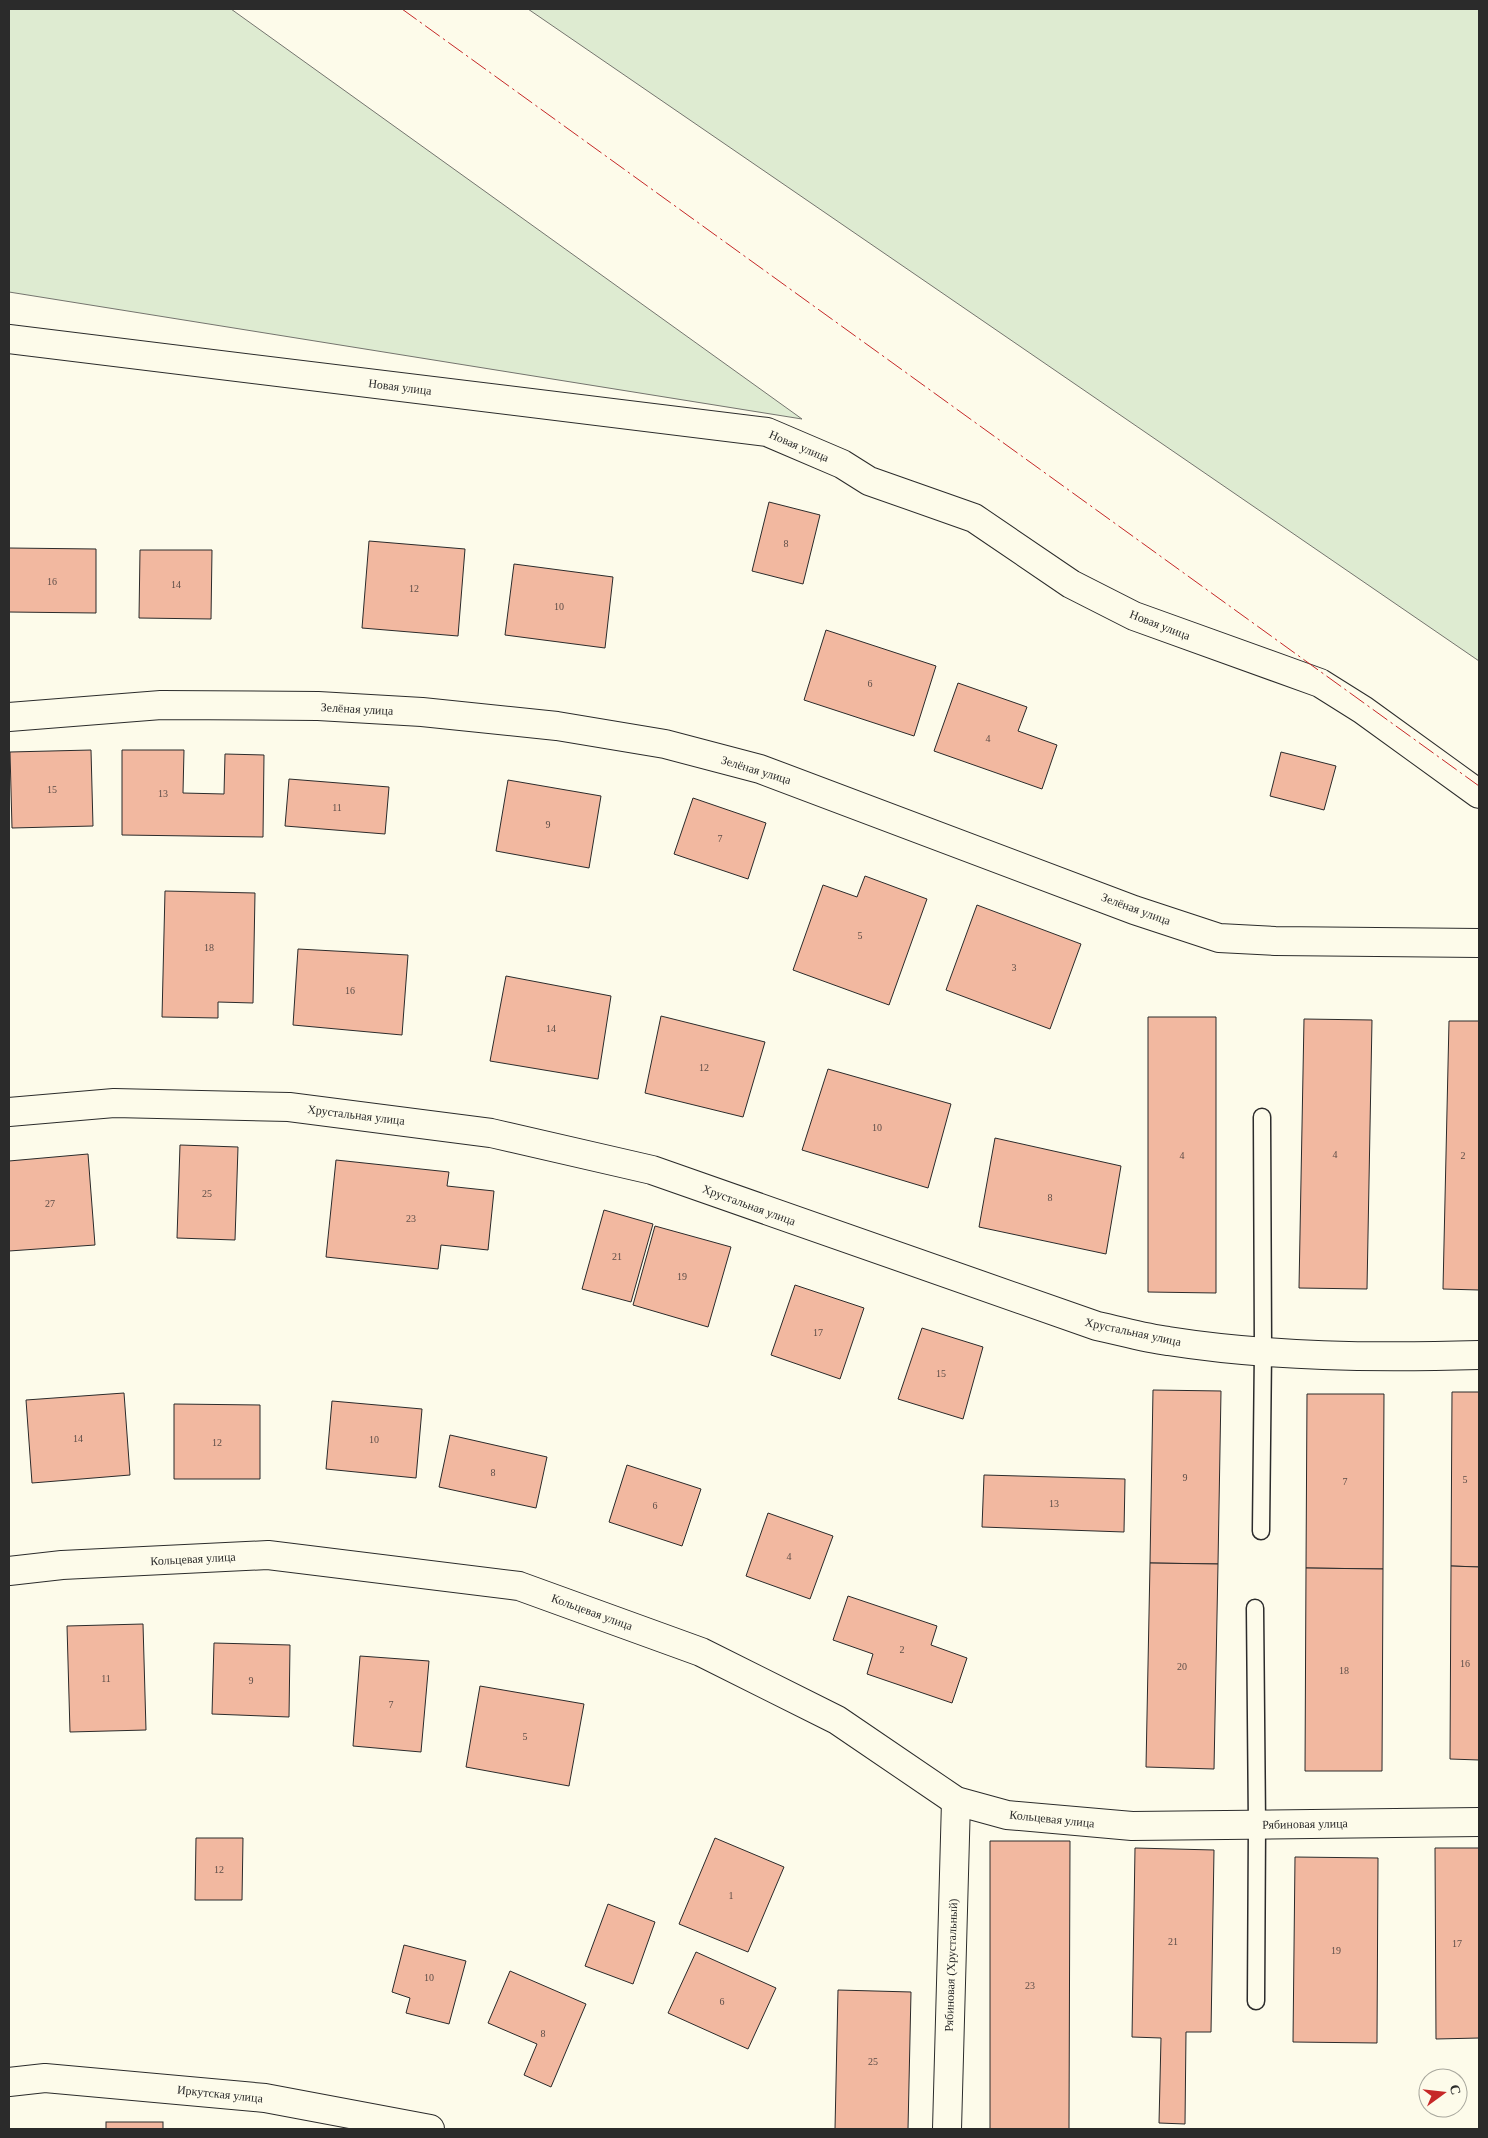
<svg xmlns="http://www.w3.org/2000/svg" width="1488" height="2138" viewBox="0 0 1488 2138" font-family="Georgia,serif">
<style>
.green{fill:#deebd1;stroke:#74746e}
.building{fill:#f2b8a0;stroke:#2b2b2b}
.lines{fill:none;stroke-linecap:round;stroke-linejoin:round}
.lane-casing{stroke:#2b2b2b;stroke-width:19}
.street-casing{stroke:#2b2b2b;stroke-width:30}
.lane{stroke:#fdfbea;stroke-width:16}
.street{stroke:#fdfbea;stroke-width:28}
.power{stroke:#c62828;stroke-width:1;stroke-dasharray:18 4 2.5 4;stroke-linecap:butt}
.labels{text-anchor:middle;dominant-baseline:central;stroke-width:4;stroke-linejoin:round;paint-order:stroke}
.number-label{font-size:10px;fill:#5d4e48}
.street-label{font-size:12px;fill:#2b2b2b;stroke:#fdfbea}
</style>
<rect width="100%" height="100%" fill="#fdfbea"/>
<g class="green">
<polygon points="9,9 231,9 802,419 9,292"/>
<polygon points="528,9 1479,9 1479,661"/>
</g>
<g class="building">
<polygon points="769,502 820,515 803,584 752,571"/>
<polygon points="369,541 465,549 458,636 362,628"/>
<polygon points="9,548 96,549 96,613 9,612"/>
<polygon points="140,550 212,550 211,619 139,618"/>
<polygon points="514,564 613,577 605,648 505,635"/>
<polygon points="826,630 936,666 914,736 804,700"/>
<polygon points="958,683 1027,707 1018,731 1057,745 1042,789 934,751"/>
<polygon points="91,750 93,826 12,828 10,752"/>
<polygon points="122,750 184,750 183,793 224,794 225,754 264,755 263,837 122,835"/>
<polygon points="1281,752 1336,766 1324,810 1270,796"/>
<polygon points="289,779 389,787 385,834 285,826"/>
<polygon points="508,780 601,796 589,868 496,851"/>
<polygon points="693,798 766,823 748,879 674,854"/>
<polygon points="865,876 927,899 889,1005 793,970 823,885 857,897"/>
<polygon points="165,891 255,893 253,1003 218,1002 218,1018 162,1017"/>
<polygon points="977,905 1081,944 1050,1029 946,990"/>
<polygon points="298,949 408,955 402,1035 293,1025"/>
<polygon points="506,976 611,996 598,1079 490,1061"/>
<polygon points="661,1016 765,1042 743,1117 645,1093"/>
<polygon points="1148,1017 1216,1017 1216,1293 1148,1292"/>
<polygon points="1304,1019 1372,1020 1367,1289 1299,1288"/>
<polygon points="1449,1021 1479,1021 1479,1290 1443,1289"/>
<polygon points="828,1069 951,1104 928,1188 802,1150"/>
<polygon points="995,1138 1121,1166 1106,1254 979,1227"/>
<polygon points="180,1145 238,1147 235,1240 177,1238"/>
<polygon points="88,1154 95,1245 9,1251 9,1161"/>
<polygon points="336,1160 449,1172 447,1186 494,1191 488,1250 441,1245 438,1269 326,1257"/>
<polygon points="604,1210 653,1224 631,1302 582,1289"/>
<polygon points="655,1226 731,1247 708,1327 633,1305"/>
<polygon points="795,1285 864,1308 840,1379 771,1355"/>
<polygon points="922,1328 983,1347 963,1419 898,1399"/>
<polygon points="1153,1390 1221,1391 1218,1564 1150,1563"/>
<polygon points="1452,1392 1479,1392 1479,1567 1451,1566"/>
<polygon points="124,1393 130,1475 32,1483 26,1400"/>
<polygon points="1307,1394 1384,1394 1383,1569 1306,1568"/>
<polygon points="332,1401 422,1409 416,1478 326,1469"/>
<polygon points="174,1404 260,1405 260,1479 174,1479"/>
<polygon points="450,1435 547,1457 536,1508 439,1487"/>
<polygon points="627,1465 701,1489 682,1546 609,1522"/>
<polygon points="984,1475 1125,1479 1124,1532 982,1527"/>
<polygon points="768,1513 833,1536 810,1599 746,1576"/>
<polygon points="1150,1563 1218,1564 1214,1769 1146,1767"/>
<polygon points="1451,1566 1479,1567 1479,1760 1450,1759"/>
<polygon points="1306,1568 1383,1569 1382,1771 1305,1771"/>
<polygon points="848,1596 937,1626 931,1645 967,1658 952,1703 867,1674 873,1654 833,1640"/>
<polygon points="143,1624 146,1730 70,1732 67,1626"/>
<polygon points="214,1643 290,1645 289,1717 212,1714"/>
<polygon points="360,1656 429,1661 421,1752 353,1746"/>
<polygon points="480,1686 584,1704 569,1786 466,1767"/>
<polygon points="196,1838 243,1838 242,1900 195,1900"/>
<polygon points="715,1838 784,1867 748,1952 679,1924"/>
<polygon points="990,1841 1070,1841 1069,2129 990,2129"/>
<polygon points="1135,1848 1214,1850 1211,2032 1186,2032 1185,2124 1159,2123 1161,2038 1132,2037"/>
<polygon points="1435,1848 1479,1848 1479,2038 1436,2039"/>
<polygon points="1295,1857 1378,1858 1377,2043 1293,2042"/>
<polygon points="608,1904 655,1922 633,1984 585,1966"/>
<polygon points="404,1945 466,1961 449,2024 406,2013 410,1998 392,1992"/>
<polygon points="696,1952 776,1988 748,2049 668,2013"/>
<polygon points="510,1971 586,2004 551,2087 524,2075 537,2044 488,2023"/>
<polygon points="838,1990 911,1992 908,2129 835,2129"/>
<rect x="106" y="2122" width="57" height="7"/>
</g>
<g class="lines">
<g class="lane-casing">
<g id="lane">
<polyline points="1261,1531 1263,1351 1262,1117"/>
<polyline points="1255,1608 1257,1825 1256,2001"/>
</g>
</g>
<g class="street-casing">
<g id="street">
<polyline points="9,339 767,432 842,464 869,481 974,518 1071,584 1134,616 1320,683 1363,710 1479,794"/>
<polyline points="9,717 161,705 318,706 422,712 557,726 665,744 760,769 1134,910 1219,938 1275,941 1479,943"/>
<path d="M 9,1112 L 114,1103 L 289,1107 L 491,1133 L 652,1170 L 1097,1326 C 1121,1331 1144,1338 1168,1341 C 1270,1357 1376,1358 1479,1355"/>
<polyline points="9,1571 62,1565 268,1555 519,1586 701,1652 837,1720 956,1801 1007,1815 1132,1826 1479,1822"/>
<polyline points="9,2082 45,2078 265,2098 430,2129"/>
<polyline points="947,2129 956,1801"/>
</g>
</g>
<use href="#lane" class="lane"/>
<use href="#street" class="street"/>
<polyline class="power" points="402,9 1479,786"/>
</g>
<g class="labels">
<g class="number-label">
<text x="786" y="543">8</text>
<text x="52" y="581">16</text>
<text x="176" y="584">14</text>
<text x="414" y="588">12</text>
<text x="559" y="606">10</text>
<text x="870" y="683">6</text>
<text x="988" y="738">4</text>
<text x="52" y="789">15</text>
<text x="163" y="793">13</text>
<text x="337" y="807">11</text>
<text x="548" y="824">9</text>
<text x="720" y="838">7</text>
<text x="860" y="935">5</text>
<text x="209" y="947">18</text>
<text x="1014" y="967">3</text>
<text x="350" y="990">16</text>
<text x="551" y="1028">14</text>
<text x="704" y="1067">12</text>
<text x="877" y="1127">10</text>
<text x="1335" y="1154">4</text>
<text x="1182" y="1155">4</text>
<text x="1463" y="1155">2</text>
<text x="207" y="1193">25</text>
<text x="1050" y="1197">8</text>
<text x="50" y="1203">27</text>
<text x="411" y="1218">23</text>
<text x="617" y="1256">21</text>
<text x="682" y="1276">19</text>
<text x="818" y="1332">17</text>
<text x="941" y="1373">15</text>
<text x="78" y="1438">14</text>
<text x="374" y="1439">10</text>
<text x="217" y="1442">12</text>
<text x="493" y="1472">8</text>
<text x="1185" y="1477">9</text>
<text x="1465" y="1479">5</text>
<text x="1345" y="1481">7</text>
<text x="1054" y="1503">13</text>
<text x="655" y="1505">6</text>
<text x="789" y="1556">4</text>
<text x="902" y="1649">2</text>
<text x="1465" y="1663">16</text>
<text x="1182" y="1666">20</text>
<text x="1344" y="1670">18</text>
<text x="106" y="1678">11</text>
<text x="251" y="1680">9</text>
<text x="391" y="1704">7</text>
<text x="525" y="1736">5</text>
<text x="219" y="1869">12</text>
<text x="731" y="1895">1</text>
<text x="1173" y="1941">21</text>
<text x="1457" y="1943">17</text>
<text x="1336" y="1950">19</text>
<text x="429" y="1977">10</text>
<text x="1030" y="1985">23</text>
<text x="722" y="2001">6</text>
<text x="543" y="2033">8</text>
<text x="873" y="2061">25</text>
</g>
<g class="street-label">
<text transform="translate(400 387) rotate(7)">Новая улица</text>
<text transform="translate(799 446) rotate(23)">Новая улица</text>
<text transform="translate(1160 625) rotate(21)">Новая улица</text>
<text transform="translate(357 709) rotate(3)">Зелёная улица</text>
<text transform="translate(756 770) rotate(17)">Зелёная улица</text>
<text transform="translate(1136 909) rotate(20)">Зелёная улица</text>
<text transform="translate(356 1115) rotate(7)">Хрустальная улица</text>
<text transform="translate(749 1205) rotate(20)">Хрустальная улица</text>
<text transform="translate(1133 1332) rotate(12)">Хрустальная улица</text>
<text transform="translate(193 1559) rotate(-3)">Кольцевая улица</text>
<text transform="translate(592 1612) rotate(20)">Кольцевая улица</text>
<text transform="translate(1052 1819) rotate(6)">Кольцевая улица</text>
<text transform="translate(1305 1824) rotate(-1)">Рябиновая улица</text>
<text transform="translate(951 1965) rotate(-88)">Рябиновая (Хрустальный)</text>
<text transform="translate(220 2094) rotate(6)">Иркутская улица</text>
</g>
</g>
<rect width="1488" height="2138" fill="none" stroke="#2b2b2b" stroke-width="20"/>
<g transform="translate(1443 2093) rotate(75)"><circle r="24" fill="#fdfbea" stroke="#a9a89e"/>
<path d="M0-4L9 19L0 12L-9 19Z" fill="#c62828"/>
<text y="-8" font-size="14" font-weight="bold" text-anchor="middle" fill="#2b2b2b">С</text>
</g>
</svg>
